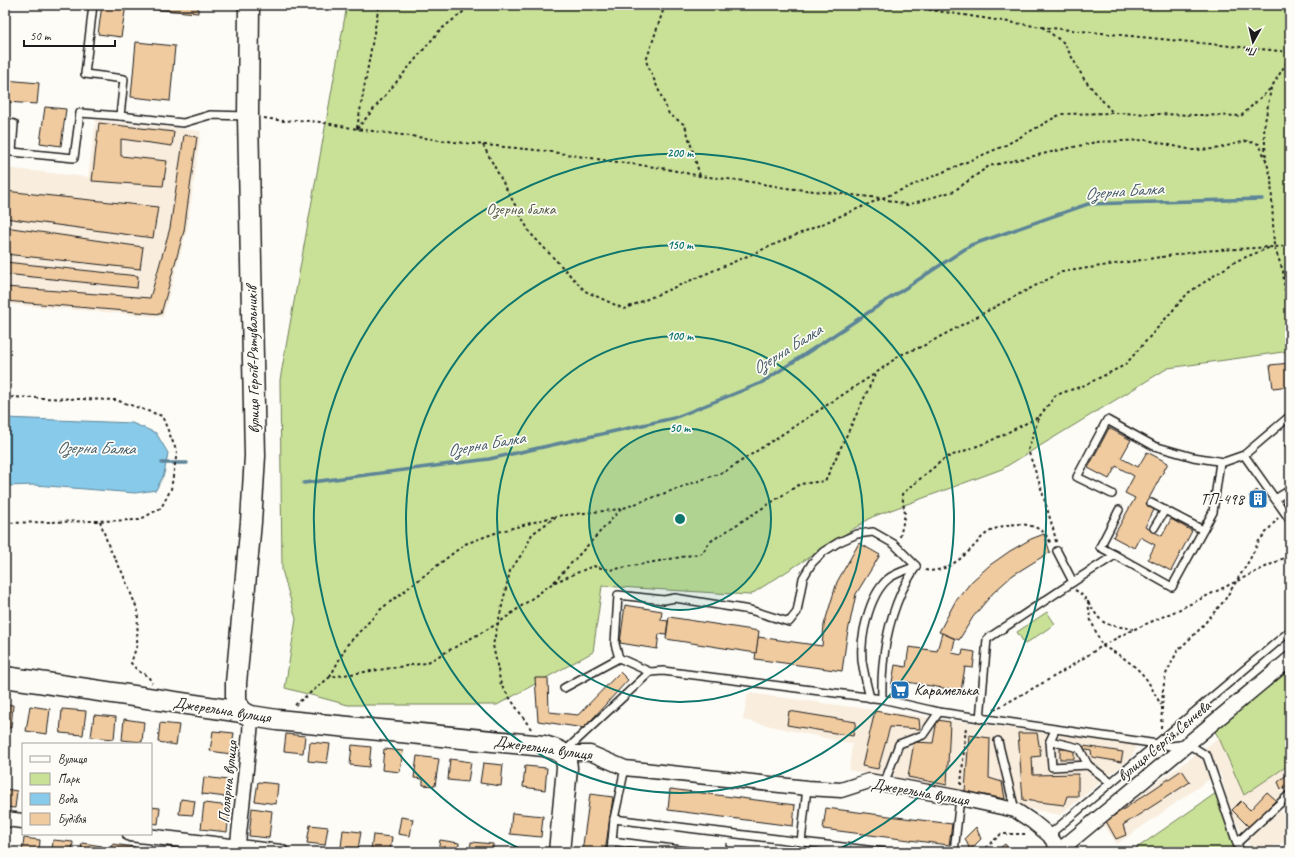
<svg xmlns="http://www.w3.org/2000/svg" width="1295" height="857" viewBox="0 0 1295 857" font-family="Caveat,sans-serif">
<style>
.built{fill:#f9eddd}
.green{fill:#c8e197;stroke:#727e5a}
.water{fill:#88cae9;stroke:#5d8497}
.lines{fill:none;stroke-linecap:round;stroke-linejoin:round}
.stream{stroke:#5d8497;stroke-width:3.5}
.building{fill:#f0cba0;stroke:#1c1c1c}
.lane-casing{stroke:#1c1c1c;stroke-width:10}
.street-casing{stroke:#1c1c1c;stroke-width:17}
.secondary-casing{stroke:#1c1c1c;stroke-width:23}
.path{stroke:#1c1c1c;stroke-width:2;stroke-dasharray:3 3;stroke-linecap:butt}
.lane{stroke:#fdfcf7;stroke-width:7}
.street{stroke:#fdfcf7;stroke-width:14}
.secondary{stroke:#fdfcf7;stroke-width:20}
.ring{fill:none;stroke:#0f766e;stroke-width:2}
.labels{text-anchor:middle;dominant-baseline:central;stroke-width:3.5;stroke-linejoin:round;paint-order:stroke}
.park-label{font-size:16px;fill:#505741;stroke:#fdfcf7}
.street-label{font-size:16px;fill:#1c1c1c;stroke:#fdfcf7}
.poi-label{font-size:16px;fill:#1c1c1c;stroke:#fdfcf7;text-anchor:end}
.water-label{font-size:17px;font-style:italic;fill:#425964;stroke:#fdfcf7}
.centre{fill:#0f766e;stroke:#fdfcf7;stroke-width:2}
.ring-label{font-size:12px;text-anchor:middle;font-weight:bold;fill:#0f766e;stroke:#fdfcf7;stroke-width:3.5;stroke-linejoin:round;paint-order:stroke}
</style>
<rect width="100%" height="100%" fill="#fdfcf7"/>
<filter id="ink" filterUnits="userSpaceOnUse"><feTurbulence type="fractalNoise" baseFrequency=".025" numOctaves="2"/><feDisplacementMap in="SourceGraphic" scale="8" xChannelSelector="R" yChannelSelector="G"/><feConvolveMatrix kernelMatrix="1 2 1 2 8 2 1 2 1" color-interpolation-filters="sRGB"/></filter>
<g filter="url(#ink)">
<g class="built">
<polygon points="96,120 201,131 187,230 163,317 5,304 5,168 88,177"/>
<polygon points="748,693 1137,745 1132,757 1060,815 898,782 849,770 852,744 743,720"/>
<polygon points="1219,738 1244,795 1290,764 1290,802 1280,810 1290,826 1290,841 1254,852 1232,816 1220,772 1117,844 1102,822"/>
</g>
<g class="green">
<polygon points="347,5 1290,5 1290,351 1168,368 1002,469 872,517 750,595 602,586 593,652 497,705 348,705 285,688 296,619 282,570 280,380"/>
<polygon points="1047,612 1055,624 1025,644 1017,632"/>
<polygon points="1290,670 1290,764 1244,795 1219,738 1214,730"/>
<polygon points="1216,793 1237,852 1131,852"/>
</g>
<polygon class="water" points="5,418 132,423 156,433 168,453 164,474 156,490 135,493 35,485 5,486"/>
<g class="lines">
<g class="stream">
<polyline points="1287,198 1290,198"/>
<polyline points="162,463 187,463"/>
<polyline points="304,483 489,459 674,418 761,383 971,245 1088,204 1262,199"/>
</g>
</g>
<g class="building">
<polygon points="102,5 126,5 121,37 98,34"/>
<polygon points="150,5 198,5 198,13 149,9"/>
<polygon points="136,42 175,46 170,101 131,97"/>
<polygon points="5,80 39,83 37,104 5,102"/>
<polygon points="45,107 66,109 61,146 40,143"/>
<polygon points="99,123 174,132 172,146 121,139 121,156 167,161 163,186 92,181"/>
<polygon points="184,135 197,137 184,231 161,314 5,301 5,287 150,298 170,228"/>
<polygon points="5,191 158,207 153,238 5,218"/>
<polygon points="5,227 143,247 140,269 5,254"/>
<polygon points="5,262 138,276 137,288 5,274"/>
<polygon points="1290,363 1290,386 1273,388 1270,365"/>
<polygon points="1109,428 1131,440 1121,458 1138,467 1147,452 1168,463 1146,504 1155,508 1145,527 1162,536 1171,519 1192,531 1171,571 1148,559 1155,545 1140,537 1134,548 1113,537 1135,498 1125,493 1134,476 1116,466 1109,479 1088,468"/>
<polygon points="1290,440 1290,453 1284,445"/>
<polygon points="1257,490 1267,503 1259,509 1249,496"/>
<polygon points="1044,534 1050,552 1013,575 993,593 973,617 959,640 939,632 955,602 972,581 990,565 1010,551 1031,539"/>
<polygon points="859,543 880,555 856,594 847,636 842,671 755,659 758,637 822,646 824,625 837,582"/>
<polygon points="625,605 662,611 661,620 668,621 666,635 659,634 657,649 620,643"/>
<polygon points="669,617 759,631 756,653 666,639"/>
<polygon points="942,633 955,639 952,653 962,655 963,650 975,652 973,668 965,667 961,691 907,682 906,691 891,688 895,665 906,667 909,647 937,651"/>
<polygon points="620,672 628,680 584,728 538,721 535,678 548,678 549,712 578,715"/>
<polygon points="5,704 13,705 11,728 5,727"/>
<polygon points="30,706 50,709 47,734 26,731"/>
<polygon points="62,709 86,711 83,735 60,733"/>
<polygon points="789,711 856,722 853,736 787,725"/>
<polygon points="875,711 919,719 920,729 890,727 878,769 862,766"/>
<polygon points="94,715 116,717 114,739 91,737"/>
<polygon points="124,719 144,722 142,742 122,740"/>
<polygon points="937,720 950,722 947,785 908,777 914,742 933,743"/>
<polygon points="160,723 179,725 176,745 158,742"/>
<polygon points="213,731 234,733 231,754 210,751"/>
<polygon points="1018,733 1037,733 1041,756 1032,757 1033,775 1078,774 1078,796 1067,796 1064,805 1023,800"/>
<polygon points="286,734 305,736 303,753 284,751"/>
<polygon points="969,735 990,738 989,778 1002,782 1005,799 965,791"/>
<polygon points="310,742 330,744 327,763 308,761"/>
<polygon points="352,745 371,747 369,767 350,765"/>
<polygon points="1084,746 1123,752 1121,762 1092,757 1091,751 1083,749"/>
<polygon points="384,749 403,751 400,772 382,770"/>
<rect x="1060" y="749" width="14" height="10"/>
<polygon points="417,756 439,759 435,786 423,785 423,779 414,778"/>
<polygon points="450,759 471,762 468,782 448,780"/>
<polygon points="483,763 503,765 501,786 480,783"/>
<polygon points="525,766 547,768 545,790 523,787"/>
<polygon points="1182,770 1190,782 1123,825 1126,835 1116,839 1106,821"/>
<polygon points="1290,772 1290,785 1281,789 1278,782"/>
<polygon points="204,777 228,780 226,797 202,794"/>
<polygon points="258,782 278,784 276,804 255,801"/>
<polygon points="5,789 17,791 15,808 5,807"/>
<polygon points="670,789 795,805 793,826 668,810"/>
<polygon points="1267,792 1276,800 1249,827 1232,810 1241,801 1250,810"/>
<polygon points="590,794 613,797 605,852 582,852"/>
<polygon points="181,799 195,801 193,815 179,814"/>
<polygon points="204,803 230,806 227,832 201,829"/>
<polygon points="151,807 160,808 158,824 151,823"/>
<polygon points="252,808 272,811 269,838 249,836"/>
<polygon points="826,808 952,824 949,845 823,829"/>
<polygon points="512,813 543,816 541,837 510,834"/>
<polygon points="401,817 413,819 410,836 398,834"/>
<polygon points="310,825 328,827 325,845 307,843"/>
<polygon points="976,827 981,839 970,850 965,838"/>
<polygon points="343,830 361,832 358,849 341,847"/>
<polygon points="5,832 9,833 7,852 5,852"/>
<polygon points="373,835 392,837 390,852 371,850"/>
<polygon points="24,838 40,840 39,852 22,852"/>
<polygon points="53,840 73,842 72,852 52,852"/>
<polygon points="440,840 459,843 458,852 438,852"/>
<polygon points="471,842 493,844 493,852 470,852"/>
<polygon points="82,843 102,846 101,852 81,852"/>
<polygon points="112,844 135,847 134,852 111,852"/>
<polygon points="1005,844 1011,852 995,852"/>
</g>
<g class="lines">
<g class="lane-casing">
<g id="lane">
<polyline points="93,5 85,74 124,79 120,116 183,123 210,115 248,116"/>
<polyline points="5,122 14,124 12,152 74,158 80,113 120,116"/>
<polyline points="1290,416 1244,455 1290,520"/>
<polyline points="1112,494 1077,477 1107,420 1154,446 1193,457 1224,462 1244,455"/>
<polyline points="1275,499 1290,490"/>
<polyline points="1151,503 1203,530"/>
<polyline points="1288,517 1290,504"/>
<polyline points="1154,528 1165,510"/>
<polyline points="1115,555 1100,547 1119,510"/>
<polyline points="1073,582 1115,555 1172,587 1213,512 1220,462"/>
<path d="M 650,672 L 619,658 L 615,644 L 618,595 L 664,600 L 675,598 L 750,610 L 789,622 L 797,612 L 803,578 L 812,563 L 823,552 L 839,542 L 857,534 L 873,532 L 894,544 L 916,566 C 911,575 905,584 901,593 C 886,627 881,662 882,699"/>
<polyline points="564,688 619,658"/>
<path d="M 870,698 C 867,686 864,673 862,661 C 860,637 869,595 888,579 C 895,573 908,570 916,566"/>
<polyline points="980,719 987,639 1073,582 1057,551"/>
<polyline points="1055,730 1050,741 1052,767 1088,765 1110,782"/>
<polyline points="998,741 1015,810"/>
<polyline points="1050,741 1079,748 1088,765"/>
<polyline points="564,752 650,672 663,671 882,699 939,712 1171,746 1188,744 1207,756 1240,852"/>
<polyline points="625,768 614,819 884,852"/>
<polyline points="884,784 899,744 923,735 939,712"/>
<polyline points="1049,835 1290,631"/>
<polyline points="612,841 696,852"/>
<polyline points="801,842 807,788"/>
<polyline points="1237,843 1290,794"/>
<polyline points="611,852 614,819"/>
<polyline points="954,852 960,798"/>
</g>
</g>
<g class="street-casing">
<g id="street">
<polyline points="563,753 590,753 625,768 807,788 841,790 869,781 960,798 1015,810 1033,822 1049,835 1061,852"/>
<polyline points="5,819 23,821"/>
<polyline points="130,834 281,852"/>
<polyline points="1060,850 1290,659"/>
<polyline points="237,852 250,733 251,716"/>
</g>
</g>
<g class="secondary-casing">
<g id="secondary">
<path d="M 5,677 L 242,712 L 251,716 L 277,720 L 544,746 C 559,750 566,751 567,768 L 559,852"/>
<polyline points="242,712 236,702 236,683 251,522 255,456 248,116 249,5"/>
</g>
</g>
<g class="path">
<polyline points="665,5 646,61 669,114 685,125 700,176"/>
<polyline points="899,5 1041,27 1290,52"/>
<polyline points="1042,27 1064,43 1084,79 1113,113"/>
<polyline points="1290,57 1271,88 1264,128 1266,160 1271,177 1274,246 1283,271 1286,301 1290,304"/>
<polyline points="264,118 284,121 296,120 320,122 357,129 455,142 546,151 610,161 662,168 700,176 745,181 786,188 880,198 907,205 954,191 989,166 1096,142 1147,140 1192,150 1215,149 1246,141 1259,144 1266,160"/>
<polyline points="357,128 379,5"/>
<polyline points="357,129 440,30 472,5"/>
<polyline points="483,145 530,233 585,291 624,309 1006,145 1061,114 1113,113 1241,116 1271,88"/>
<polyline points="5,397 116,400 162,416 177,452 171,489 161,508 139,520 5,523"/>
<polyline points="100,521 109,547 122,572 138,611 137,645 131,663 138,671 148,676 152,683"/>
<polyline points="900,537 905,514 902,494 945,458 988,442 1039,417"/>
<polyline points="1056,542 1054,532 1040,485 1028,450 1039,417 1056,395 1085,385 1125,365 1188,293 1236,261 1271,247"/>
<path d="M 925,570 C 944,574 963,558 975,545 C 979,541 982,536 986,534 C 1001,523 1026,520 1042,531 C 1046,534 1049,540 1051,544"/>
<polyline points="554,582 621,509 726,471 876,373"/>
<path d="M 1075,590 C 1090,598 1093,616 1105,623 C 1113,627 1125,627 1133,629"/>
<path d="M 1088,601 L 1090,618 L 1102,646 C 1119,654 1136,665 1147,680 C 1152,688 1156,696 1161,705"/>
<polyline points="330,677 347,645 381,609 465,544 498,532 556,516"/>
<polyline points="295,705 330,677 426,663 497,624 553,583 593,566 610,570 703,553 708,543 800,484 825,481 876,373 900,355 923,346 1004,302 1062,272 1201,251 1290,246"/>
<polyline points="994,710 1057,675 1102,646 1128,632 1178,610 1290,555"/>
<polyline points="1161,728 1163,689 1166,674 1178,650 1198,631 1224,601 1249,561 1259,541 1278,518"/>
<polyline points="531,729 501,685 493,645 510,571 526,548 532,534 557,516 621,509"/>
<polyline points="961,785 966,726"/>
<polyline points="725,852 727,842"/>
<polyline points="981,852 1001,834 1027,834"/>
</g>
<use href="#lane" class="lane"/>
<use href="#street" class="street"/>
<use href="#secondary" class="secondary"/>
</g>
</g>
<circle cx="680" cy="519" r="91" fill="#0f766e" fill-opacity=".12"/>
<g class="ring">
<circle cx="680" cy="519" r="91"/>
<circle cx="680" cy="519" r="183"/>
<circle cx="680" cy="519" r="274"/>
<path d="M525 851A366 366 0 1 1 835 851"/>
</g>
<defs>
<g id="building-square" transform="scale(1)"><rect x="-9" y="-9" width="18" height="18" rx="4" fill="#1f6fb2" stroke="#fdfcf7"/><path d="M-4-6H4V6H1V3H-1V6H-4ZM-2.5-4.3h1.7v1.8h-1.7ZM.8-4.3h1.7v1.8H.8ZM-2.5-1h1.7V.8h-1.7ZM.8-1h1.7V.8H.8Z" fill="#fff"/></g>
<g id="supermarket-square" transform="scale(1)"><rect x="-9" y="-9" width="18" height="18" rx="4" fill="#1f6fb2" stroke="#fdfcf7"/><path d="M-6-5.5h2.5l.6 2H6L4.5 2H-2.5L-4.4-4H-6ZM-1.5 3.2a1.3 1.3 0 1 0 .1 0ZM3 3.2a1.3 1.3 0 1 0 .1 0Z" fill="#fff"/></g>
</defs>
<g fill-rule="evenodd">
<use href="#building-square" x="1258" y="499"/>
<use href="#supermarket-square" x="900" y="690"/>
</g>
<g class="labels">
<g class="park-label">
<text x="521" y="209">Озерна балка</text>
</g>
<g class="street-label">
<text transform="translate(253 360) rotate(-91)">вулиця Героїв-Рятувальників</text>
<text transform="translate(222 710) rotate(9)">Джерельна вулиця</text>
<text transform="translate(1164 741) rotate(-40)">вулиця Сергія Сєнчева</text>
<text transform="translate(543 748) rotate(8)">Джерельна вулиця</text>
<text transform="translate(228 782) rotate(-84)">Полярна вулиця</text>
<text transform="translate(920 792) rotate(10)">Джерельна вулиця</text>
</g>
<g class="poi-label">
<text x="1244" y="499">ТП-498</text>
<text x="914" y="690" text-anchor="start">Карамелька</text>
</g>
<g class="water-label">
<text transform="translate(1124 191) rotate(-4)">Озерна Балка</text>
<text transform="translate(787 349) rotate(-32)">Озерна Балка</text>
<text transform="translate(486 444) rotate(-10)">Озерна Балка</text>
<text transform="translate(96 448) rotate(1)">Озерна Балка</text>
</g>
</g>
<circle cx="680" cy="519" r="6" class="centre"/>
<g class="ring-label">
<text x="680" y="157">200 m</text>
<text x="680" y="249">150 m</text>
<text x="680" y="340">100 m</text>
<text x="680" y="432">50 m</text>
</g>
<rect width="1295" height="857" fill="none" stroke="#fdfcf7" stroke-width="20"/>
<rect x="10" y="10" width="1275" height="837" fill="none" stroke="#1c1c1c" stroke-width="1.5" filter="url(#ink)"/>
<rect x="22" y="743" width="130" height="92" fill="#fdfcf7" stroke="#a3a29f"/>
<rect x="30" y="756" width="20" height="6" fill="#fdfcf7" stroke="#a3a29f"/>
<text x="58" y="763" font-size="12" fill="#1c1c1c">Вулиця</text>
<rect x="30" y="773" width="20" height="12" fill="#c8e197" stroke="#a3a29f"/>
<text x="58" y="783" font-size="12" fill="#1c1c1c">Парк</text>
<rect x="30" y="793" width="20" height="12" fill="#88cae9" stroke="#a3a29f"/>
<text x="58" y="803" font-size="12" fill="#1c1c1c">Вода</text>
<rect x="30" y="813" width="20" height="12" fill="#f0cba0" stroke="#a3a29f"/>
<text x="58" y="823" font-size="12" fill="#1c1c1c">Будівля</text>
<g transform="translate(1253 42) rotate(188)" stroke="#fdfcf7" stroke-width="3" paint-order="stroke">
<path d="M0-3L7 15L0 10L-7 15Z" fill="#1c1c1c"/>
<text y="-6" font-size="11" font-weight="bold" text-anchor="middle" fill="#1c1c1c">Пн</text>
</g>
<path d="M24 40v6h91v-6" fill="none" stroke="#1c1c1c" stroke-width="2"/>
<text x="30" y="40" font-size="12" fill="#1c1c1c" stroke="#fdfcf7" stroke-width="3" paint-order="stroke">50 m</text>
</svg>
